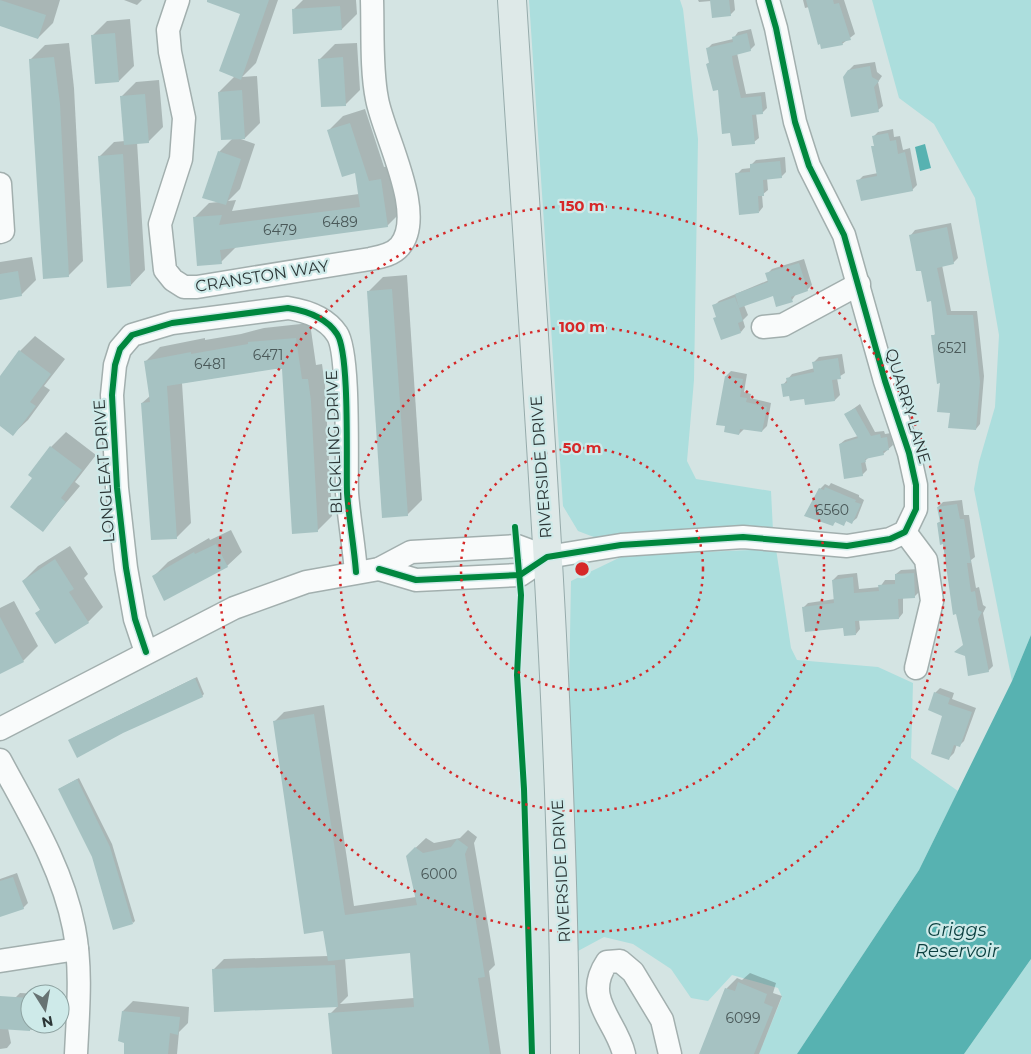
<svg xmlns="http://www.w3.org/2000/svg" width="1031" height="1054" viewBox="0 0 1031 1054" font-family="Montserrat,sans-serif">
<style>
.green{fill:#acdedd}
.water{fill:#57b2b1}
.shadow{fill:#0003;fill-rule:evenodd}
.building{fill:#a6c2c2}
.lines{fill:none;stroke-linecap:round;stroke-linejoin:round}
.minor-casing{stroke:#a2afae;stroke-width:25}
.major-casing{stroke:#96abab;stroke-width:30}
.minor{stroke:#f9fbfb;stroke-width:22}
.major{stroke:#dee9e8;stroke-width:28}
.cycleway-casing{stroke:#ceeae9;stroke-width:9}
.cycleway{stroke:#00873e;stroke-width:6}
.ring{fill:none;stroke:#d62828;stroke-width:2.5;stroke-dasharray:2.5 5}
.labels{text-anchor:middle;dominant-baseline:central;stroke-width:4.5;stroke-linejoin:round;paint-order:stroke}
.number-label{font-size:14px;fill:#4a5959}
.street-label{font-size:16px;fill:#2c3636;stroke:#ceeae9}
.water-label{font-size:18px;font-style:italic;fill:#093e3e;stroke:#ceeae9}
.centre{fill:#d62828;stroke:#ceeae9;stroke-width:2.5}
.ring-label{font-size:15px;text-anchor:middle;font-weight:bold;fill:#d62828;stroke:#ceeae9;stroke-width:4.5;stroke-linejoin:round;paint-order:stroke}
</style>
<rect width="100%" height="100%" fill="#d4e4e3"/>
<g class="green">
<polygon points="529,0 680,0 683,9 698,139 694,380 687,461 696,479 771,491 773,531 599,539 578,531 563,506"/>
<polygon points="872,0 1031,0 1031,635 1012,681 974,489 979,462 995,407 999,335 975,198 934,124 899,98"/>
<polygon points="776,549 791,648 797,660 878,667 913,683 911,758 958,791 919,870 797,1054 759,1054 782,997 778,988 732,975 708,1001 691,998 671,969 633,944 604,937 578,951 569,691 571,581 625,555"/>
<polygon points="1031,959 1031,1054 964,1054"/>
</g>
<g class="water">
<polygon points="925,144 931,168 920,171 915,147"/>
<polygon points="1031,635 1031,959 964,1054 797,1054 919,870 1012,681"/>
</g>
<g class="shadow">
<polygon points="0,0 60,0 53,23 38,38 0,25"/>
<polygon points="124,0 142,0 137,5"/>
<polygon points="218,0 278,0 256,63 242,77 257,76 260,123 245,138 238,138 255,144 240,189 228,201 236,200 232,211 359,194 356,171 328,131 343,116 365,109 384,167 395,165 402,211 387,226 236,247 221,262 194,218 209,203 219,202 219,152 233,138 219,92 235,76 242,13"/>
<polygon points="303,0 356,0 357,14 342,29 293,10"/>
<polygon points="698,0 734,0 735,10 730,15 711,1 699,2"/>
<polygon points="803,0 844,0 855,34 842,44 809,7 805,8"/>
<polygon points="130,19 134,66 119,81 92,36 107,21"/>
<polygon points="751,29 755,45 750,50 737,53 746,94 765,92 767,108 762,113 756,113 759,138 754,142 731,132 719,88 707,64 710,62 707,49 712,44 733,39 738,32"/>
<polygon points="69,43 74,88 83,261 68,276 30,60 45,45"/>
<polygon points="357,43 360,90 345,105 320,59 335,44"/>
<polygon points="875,62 877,72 882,76 878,82 883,106 878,110 849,70 854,65"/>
<polygon points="159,80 163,127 148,142 137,142 145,270 131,285 99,157 114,142 125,141 121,97 136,82"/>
<polygon points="893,129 894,137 900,136 903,150 910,148 917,185 912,190 858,181 863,176 878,173 873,137 878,132"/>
<polygon points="785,157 786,172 781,177 767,178 768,190 762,195 763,207 759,212 737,174 742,169 751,168 751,165 756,160"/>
<polygon points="951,223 958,258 953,263 942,265 951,311 977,311 984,376 980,424 976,429 951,412 941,382 933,336 936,333 932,300 911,235 915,230"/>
<polygon points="32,257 36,280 21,295 0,299 0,262"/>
<polygon points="804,259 812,285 807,290 796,294 792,300 774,294 744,305 748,315 743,320 745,327 741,332 717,316 714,306 719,301 769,280 767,274 772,269"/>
<polygon points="407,275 422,500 407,515 368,292 383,277"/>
<polygon points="310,323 316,365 322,364 325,386 332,516 317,531 283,367 182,383 191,523 176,538 142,403 150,396 145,362 160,347 205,338 205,340 241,334 264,328"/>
<polygon points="35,336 65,359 44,386 50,390 28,420 13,434 0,425 0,378 20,351"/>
<polygon points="842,354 845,373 837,378 840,395 835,400 790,394 783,385 792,374 815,368 814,362 819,357"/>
<polygon points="731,371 747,374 744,392 751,394 750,398 771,403 767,426 762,431 744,429 739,434 726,376"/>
<polygon points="860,404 875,432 884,431 885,434 891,433 893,445 883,454 869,457 865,461 867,470 862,475 840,444 845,440 858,436 846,414"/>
<polygon points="66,432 96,455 75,482 80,486 43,530 34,478 51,447"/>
<polygon points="831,483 859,495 859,497 864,500 857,518 852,522 847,520 844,524 836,521 833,524 820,489 825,484 829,486"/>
<polygon points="962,500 964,515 969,515 975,557 971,560 976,588 979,587 983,605 986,607 983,613 993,666 988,671 964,645 944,543 938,523 941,521 938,507 943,502"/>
<polygon points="231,530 242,552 227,566 153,577 168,562 209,538 210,540"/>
<polygon points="70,546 88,574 84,578 103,607 88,622 37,613 41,609 23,581 38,566"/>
<polygon points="918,569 919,592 914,597 903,597 903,613 899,618 859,620 860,629 856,634 804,607 808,603 835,599 833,580 838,575 857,573 859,589 880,587 885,580 896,580 896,574 901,570"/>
<polygon points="14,601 38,646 23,661 0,673 0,608"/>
<polygon points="197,677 204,694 202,696 71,739"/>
<polygon points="940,688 954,693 952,699 976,708 964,741 960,745 957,744 954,753 949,758 944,715 935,693"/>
<path d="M 324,705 L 354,906 L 416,897 L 407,856 L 426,838 L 434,843 L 460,838 L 468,830 L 477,837 L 474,843 L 495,965 L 489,971 L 501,1054 L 307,1054 L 333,1054 L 330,1014 L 338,1006 L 214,969 L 224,959 L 328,956 L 324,929 L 274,722 L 284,712 ZM 411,952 L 414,998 L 340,1004 L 348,996 L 345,958 Z"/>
<polygon points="79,778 112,844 135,921 133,923 93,856 59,789"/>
<polygon points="17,873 28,903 23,908 0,916 0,879"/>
<polygon points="750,973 776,983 773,993 782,996 759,1054 701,1054 727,988 737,978 742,980"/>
<polygon points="20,993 42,994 30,994 30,1024 39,1025 35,1030 8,1028 11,1043 7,1048 0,1049 0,1000 16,997"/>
<polygon points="133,1001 189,1007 188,1023 179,1032 177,1054 126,1054 123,1011"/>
</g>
<g class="building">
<polygon points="0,0 46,15 38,39 0,26"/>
<polygon points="207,0 269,0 241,80 219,71 240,14 207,2"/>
<polygon points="710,0 729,0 731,16 712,18"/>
<polygon points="806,0 833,0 834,4 839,3 851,40 842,42 843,45 821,49 820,44 818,45"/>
<polygon points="340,6 342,30 293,34 292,9"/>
<polygon points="115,33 119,82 95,84 91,35"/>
<polygon points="747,33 751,51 732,56 733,64 741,98 761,96 763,114 752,115 755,144 732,146 730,133 722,134 718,90 713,91 706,64 709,63 706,48 733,42 732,37"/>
<polygon points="54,57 60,104 69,277 43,279 29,59"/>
<polygon points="343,57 346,106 321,107 318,59"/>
<polygon points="870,66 872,77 879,81 874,87 879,112 851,117 843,77 848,70"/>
<polygon points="242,90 245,139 221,140 218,92"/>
<polygon points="145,94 149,143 124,145 120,96"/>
<polygon points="350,123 369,181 381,179 388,227 220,250 222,264 197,266 193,217 222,215 219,225 360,207 355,173 342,177 327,130"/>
<polygon points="888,133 890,141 896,140 898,154 905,152 913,191 861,201 856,180 877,176 871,146 874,146 872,136"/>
<polygon points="218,151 241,159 226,205 202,198"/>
<polygon points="123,154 131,286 107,288 98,156"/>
<polygon points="780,161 782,178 763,180 764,196 758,196 759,213 739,215 735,173 750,172 750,164"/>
<polygon points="947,227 954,264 937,268 947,315 973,315 980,382 976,430 948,428 950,413 937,412 940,383 937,384 931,335 935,335 931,301 927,302 921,271 916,271 909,235"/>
<polygon points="799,263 808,291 791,297 793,302 776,307 773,296 739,308 743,321 738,323 741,333 721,340 713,318 716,317 712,305 735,297 739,308 735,294 768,282 765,273"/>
<polygon points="18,271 22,296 0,300 0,274"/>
<polygon points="392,289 408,516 382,518 367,291"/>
<polygon points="296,338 302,379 308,379 311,401 318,532 292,534 282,369 275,369 167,386 177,539 151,540 141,403 150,402 144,361 191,352 191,354 225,348 248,344 248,342"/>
<polygon points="19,350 51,374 30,402 36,406 13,436 0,426 0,376"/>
<polygon points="838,358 841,379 832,380 835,401 805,405 804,399 790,401 789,396 783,397 781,384 787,383 786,378 814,372 812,362"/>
<polygon points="725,376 743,379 740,397 747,398 746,402 767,407 762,432 740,429 739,435 724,432 725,426 716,425"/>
<polygon points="855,408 871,436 880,434 881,438 887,437 889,450 883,451 884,455 865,459 866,462 861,463 863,476 844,479 839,444 858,438 844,414"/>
<polygon points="50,446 82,470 61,498 66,502 43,532 10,507 32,478 28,475"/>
<polygon points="825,487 856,500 855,502 861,504 852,524 846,521 844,526 835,522 833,526 804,516 819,488 824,490"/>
<polygon points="957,504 960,519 964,519 971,563 967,563 971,592 975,591 978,610 982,612 978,619 989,672 968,676 965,656 954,652 963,645 956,614 953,615 943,544 940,545 937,523 940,522 937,507"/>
<polygon points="216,544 228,567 164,601 152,576 194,552 195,554"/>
<polygon points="55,559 74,589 69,592 89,623 55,644 35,613 40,610 22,581"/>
<polygon points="914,573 915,598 898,599 899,619 855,621 856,635 844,636 843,628 805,632 802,607 834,603 832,580 853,577 854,593 879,591 878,585 895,584 895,574"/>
<polygon points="0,617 24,662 0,674"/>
<polygon points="195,678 203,697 123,733 77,758 68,740"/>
<polygon points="934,692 950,698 948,704 972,712 960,747 954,745 949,760 931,754 942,716 928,710"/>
<polygon points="314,714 345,915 417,905 406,856 415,847 423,853 451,847 457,839 468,847 465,854 485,977 478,978 490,1054 332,1054 328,1013 414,1007 410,953 328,961 323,931 304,934 273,721"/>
<polygon points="77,779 110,847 133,924 113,930 92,857 58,789"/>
<polygon points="13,877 24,909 0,917 0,881"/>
<polygon points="335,965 338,1007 214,1012 212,969"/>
<polygon points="738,982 767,994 764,1003 773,1007 754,1054 699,1054 725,988 735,991"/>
<polygon points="0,996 30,998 30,1031 0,1029"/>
<polygon points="122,1011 180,1017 178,1035 170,1033 168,1054 124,1054 124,1043 118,1041"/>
</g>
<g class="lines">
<g class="minor-casing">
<g id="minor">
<path d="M 178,0 L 168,30 L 170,52 L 184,118 L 181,159 L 160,224 L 165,270 L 173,280 L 184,287 L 197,287 L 370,259 C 380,257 393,255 400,246 C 427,214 383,134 377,99 C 371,70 373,31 372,0"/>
<polyline points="0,184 3,231 0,232"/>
<polyline points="763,327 783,325 859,284"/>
<polyline points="905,532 926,560 932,601 916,668"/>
<polyline points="379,569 416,580 520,575 547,557 621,545 743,537 847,546 890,539 905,532 916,509 916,485 909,453 885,381 844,235 809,166 795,122 776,28 768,0"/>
<path d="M 146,652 L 135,619 L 126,568 L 117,488 L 112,395 L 115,365 L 120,349 L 132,335 L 172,323 L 288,308 C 307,311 326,317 337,334 C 350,353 346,463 347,493 C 349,519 354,546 356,572"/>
<polyline points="0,729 234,608 306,582 379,569 411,552 517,546 547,557"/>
<path d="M 0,760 C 29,814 62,867 74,928 C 82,969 78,1012 76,1054"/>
<polyline points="0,961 77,949"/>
<path d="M 624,1054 C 616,1020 582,999 607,962 L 620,961 L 633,972 L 662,1020 L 670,1054"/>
</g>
</g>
<g class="major-casing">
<path id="major" d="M 512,0 C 534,351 563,702 565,1054"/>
</g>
<use href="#minor" class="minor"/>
<use href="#major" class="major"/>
<g class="cycleway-casing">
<g id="cycleway">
<polyline points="515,527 521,595 517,675 524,789 532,1054"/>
<polyline points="379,569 416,580 520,575 547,557 621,545 743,537 847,546 890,539 905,532 916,509 916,485 909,453 885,381 844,235 809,166 795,122 776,28 768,0"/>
<path d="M 146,652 L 135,619 L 126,568 L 117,488 L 112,395 L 115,365 L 120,349 L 132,335 L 172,323 L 288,308 C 307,311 326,317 337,334 C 350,353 346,463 347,493 C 349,519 354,546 356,572"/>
</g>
</g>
<use href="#cycleway" class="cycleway"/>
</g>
<g class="ring">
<circle cx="582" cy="569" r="121"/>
<circle cx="582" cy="569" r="242"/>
<circle cx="582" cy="569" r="363"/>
</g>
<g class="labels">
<g class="number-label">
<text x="340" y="222">6489</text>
<text x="280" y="230">6479</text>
<text x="952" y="348">6521</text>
<text x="268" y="355">6471</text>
<text x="210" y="364">6481</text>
<text x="832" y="510">6560</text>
<text x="439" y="874">6000</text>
<text x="743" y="1018">6099</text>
</g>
<g class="street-label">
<text transform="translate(262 276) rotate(-9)">CRANSTON WAY</text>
<text transform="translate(908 406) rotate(73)">QUARRY LANE</text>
<text transform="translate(334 442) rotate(-92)">BLICKLING DRIVE</text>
<text transform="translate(541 467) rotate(-94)">RIVERSIDE DRIVE</text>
<text transform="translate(104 471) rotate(-94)">LONGLEAT DRIVE</text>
<text transform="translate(561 871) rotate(-93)">RIVERSIDE DRIVE</text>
</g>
<g class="water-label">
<text x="957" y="930">Griggs<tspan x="957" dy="21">Reservoir</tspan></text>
</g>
</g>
<circle cx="582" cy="569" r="8" class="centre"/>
<g class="ring-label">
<text x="582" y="211">150 m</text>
<text x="582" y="332">100 m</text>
<text x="582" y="453">50 m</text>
</g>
<g transform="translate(45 1009) rotate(169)"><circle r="24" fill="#ceeae9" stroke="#8da2a1"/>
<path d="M0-4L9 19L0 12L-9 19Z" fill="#677373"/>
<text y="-8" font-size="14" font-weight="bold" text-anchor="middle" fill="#2c3636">N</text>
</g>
</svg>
